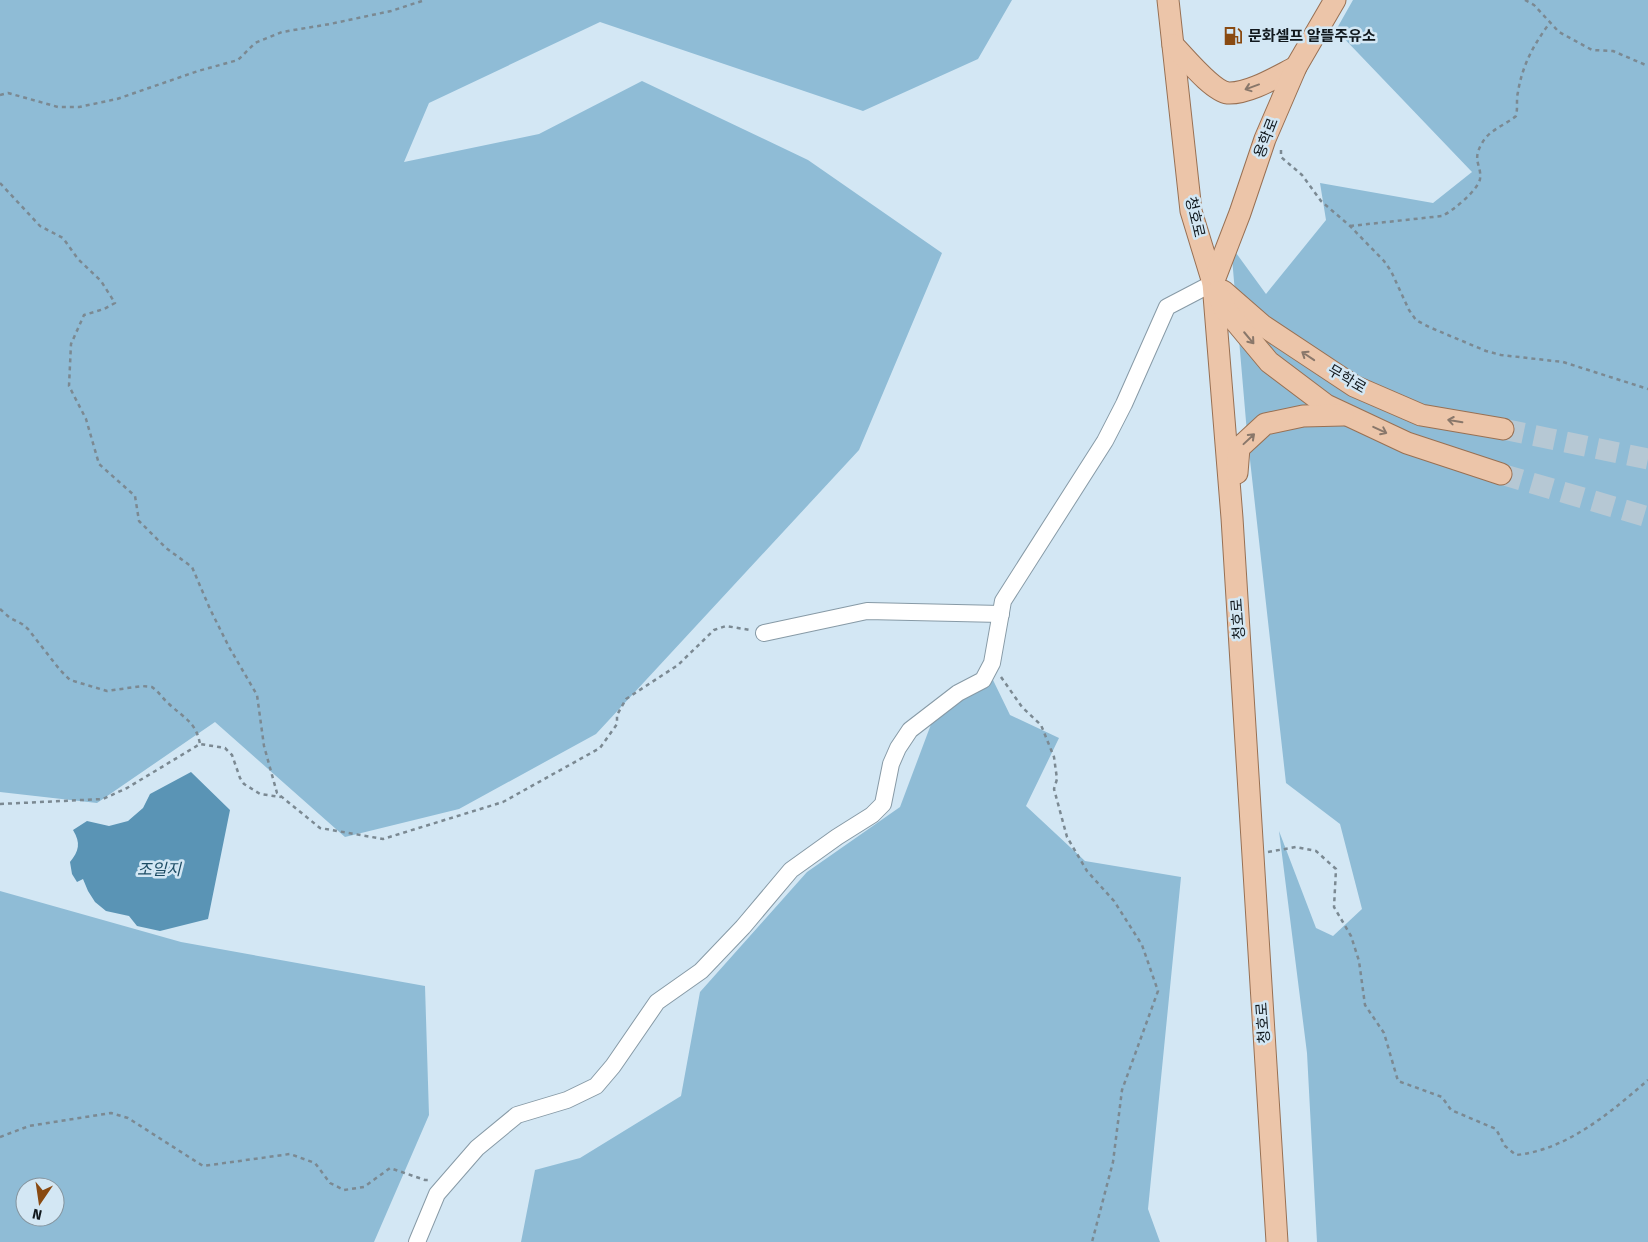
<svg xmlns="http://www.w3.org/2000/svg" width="1648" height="1242" viewBox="0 0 1648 1242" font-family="'Fira Sans','Noto Sans KR',sans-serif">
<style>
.green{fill:#8fbcd6;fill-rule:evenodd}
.water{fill:#5a94b5}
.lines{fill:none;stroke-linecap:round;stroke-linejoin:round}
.major-tunnel{stroke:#b6c8d4;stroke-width:21;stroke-dasharray:21 11;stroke-linecap:butt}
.minor-casing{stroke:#879aa6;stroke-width:18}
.major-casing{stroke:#987053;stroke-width:23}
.path{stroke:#7b8992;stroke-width:2.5;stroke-dasharray:4 4;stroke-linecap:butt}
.minor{stroke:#fff;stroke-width:16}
.major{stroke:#ecc5a9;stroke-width:21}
.oneway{stroke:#89776a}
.labels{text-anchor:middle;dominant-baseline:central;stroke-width:5;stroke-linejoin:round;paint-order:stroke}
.poi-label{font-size:15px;font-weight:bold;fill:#11181d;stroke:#d3e7f4;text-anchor:start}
.street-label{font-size:15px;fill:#11181d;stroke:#d3e7f4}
.water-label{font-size:16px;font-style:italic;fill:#1d4c64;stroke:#d3e7f4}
</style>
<rect width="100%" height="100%" fill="#d3e7f4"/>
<g class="green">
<polygon points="0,0 1012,0 978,59 863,111 600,22 429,103 404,162 539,134 642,81 808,160 942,253 859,450 596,734 459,809 345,837 215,722 97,803 0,792"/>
<polygon points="1353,0 1648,0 1648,1242 1317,1242 1307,1053 1279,831 1316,928 1333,936 1362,909 1340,824 1286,783 1247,433 1231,246 1266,294 1326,220 1320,183 1433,203 1472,172 1336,30"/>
<polygon points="993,680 1010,715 1059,738 1026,806 1085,861 1181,877 1148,1209 1160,1242 521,1242 535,1170 580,1158 681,1096 700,992 807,872 900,807 933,719"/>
<path d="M 0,891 L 181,942 L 425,986 L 429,1115 L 374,1242 L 0,1242 ZM 25,1187 L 55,1187 L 55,1217 L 25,1217 Z"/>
</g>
<path class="water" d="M 191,772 L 230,810 L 208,919 L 160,931 L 137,926 L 129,916 L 106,911 L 95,902 L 88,891 L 83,879 L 77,882 L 72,874 L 70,862 C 79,851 81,843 73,830 L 87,821 L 109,826 L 128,821 L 143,808 L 150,794 Z"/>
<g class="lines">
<g class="major-tunnel">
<polyline points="1503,429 1648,459"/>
<polyline points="1501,474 1648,517"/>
</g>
<g class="minor-casing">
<g id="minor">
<polyline points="764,633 867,611 1001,614"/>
<polyline points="417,1242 437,1194 477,1148 517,1115 567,1100 596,1086 613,1066 657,1002 701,971 743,927 791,870 837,837 872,815 883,804 891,764 898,748 910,730 958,693 983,680 992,663 1003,601 1105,441 1124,404 1167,307 1213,283"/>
</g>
</g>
<g class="major-casing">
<g id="major">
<polyline points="1168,0 1191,211 1213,283 1232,518 1277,1242"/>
<path d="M 1173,45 C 1185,57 1212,91 1228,93 C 1249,94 1278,76 1296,67"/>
<polyline points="1213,283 1240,213 1265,139 1296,67 1335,0"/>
<polyline points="1223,291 1262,325 1354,386 1421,415 1503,429"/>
<polyline points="1217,292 1224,308 1269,362 1326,405 1407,443 1501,474"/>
<polyline points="1237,473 1239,448 1265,424 1303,416 1343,415"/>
</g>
</g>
<g class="path">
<polyline points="1525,0 1534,5 1559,32 1592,50 1613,51 1648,66"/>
<polyline points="0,95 8,93 58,107 79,107 117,99 198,71 238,60 255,43 282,32 330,24 391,11 425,0"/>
<polyline points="1281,150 1281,157 1302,175 1321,201 1350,226 1384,261 1391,271 1409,310 1416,320 1429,327 1486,351 1501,355 1563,362 1648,389"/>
<polyline points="0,183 40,226 63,238 78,259 101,281 115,303 104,309 84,315 71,344 69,386 86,419 99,464 135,496 139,521 166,548 192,567 210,609 229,647 257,695 264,746 277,793 320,828 383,839 503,802 600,748 617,724 617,715 626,699 678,665 714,630 726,626 750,630"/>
<path d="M 1350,226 L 1442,216 C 1453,211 1478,190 1480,179 C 1482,166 1472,161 1481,145 C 1488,130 1504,126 1516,116 C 1518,108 1516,100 1518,92 C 1522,66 1534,44 1549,24"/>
<path d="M 0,609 L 10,618 L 22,624 L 28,629 L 60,670 L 70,680 L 107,691 L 142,686 L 152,687 C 159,692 163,699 169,704 C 184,718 196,722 200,744"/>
<polyline points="1001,677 1022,707 1041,725 1054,757 1057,779 1054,789 1067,837 1087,871 1114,901 1142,945 1158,991 1122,1090 1113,1162 1092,1242"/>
<polyline points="0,804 103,799 127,788 200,744 225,748 232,755 240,778 244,784 260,794 281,797"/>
<path d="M 1268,852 L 1296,847 L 1316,851 L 1336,869 L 1334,907 L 1351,936 L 1359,961 L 1365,1005 L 1384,1033 L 1398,1081 L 1442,1097 L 1451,1110 L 1496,1129 L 1505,1146 L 1516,1155 C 1567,1150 1611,1112 1648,1080"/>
<polyline points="0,1137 29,1126 111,1113 128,1118 203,1166 290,1154 315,1163 330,1183 344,1190 364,1187 390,1168 425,1180 431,1180"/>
</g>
<use href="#minor" class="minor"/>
<use href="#major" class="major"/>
</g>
<defs><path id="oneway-shaft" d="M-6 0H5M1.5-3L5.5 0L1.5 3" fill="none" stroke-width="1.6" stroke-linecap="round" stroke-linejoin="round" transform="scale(1.25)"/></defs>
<g class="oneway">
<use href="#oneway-shaft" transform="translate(1252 87) rotate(160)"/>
<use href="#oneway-shaft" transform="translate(1249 338) rotate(50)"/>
<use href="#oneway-shaft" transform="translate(1308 356) rotate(-146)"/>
<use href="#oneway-shaft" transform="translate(1455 421) rotate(-171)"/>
<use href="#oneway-shaft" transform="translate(1380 430) rotate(25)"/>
<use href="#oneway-shaft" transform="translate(1249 439) rotate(-43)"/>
</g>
<defs>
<g id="fuel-bare" transform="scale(1.5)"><path d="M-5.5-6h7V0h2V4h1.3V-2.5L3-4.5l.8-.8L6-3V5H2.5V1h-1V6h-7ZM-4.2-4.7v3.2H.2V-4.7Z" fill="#894a11" stroke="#d3e7f4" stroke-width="2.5" paint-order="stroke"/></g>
</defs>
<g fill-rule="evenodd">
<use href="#fuel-bare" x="1233" y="36"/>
</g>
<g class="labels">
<g class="poi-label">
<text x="1248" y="36">문화셀프 알뜰주유소</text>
</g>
<g class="street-label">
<text transform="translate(1266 138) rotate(-69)">용학로</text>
<text transform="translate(1195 217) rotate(77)">청호로</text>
<text transform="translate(1347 379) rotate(30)">무학로</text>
<text transform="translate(1238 619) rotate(-94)">청호로</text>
<text transform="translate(1263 1023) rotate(-94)">청호로</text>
</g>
<g class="water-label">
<text x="159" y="869">조일지</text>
</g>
</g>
<g transform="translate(40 1202) rotate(193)"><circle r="24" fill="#d3e7f4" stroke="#85949e"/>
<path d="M0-4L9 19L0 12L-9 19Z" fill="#894a11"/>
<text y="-8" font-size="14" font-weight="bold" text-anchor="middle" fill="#11181d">N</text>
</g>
</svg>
